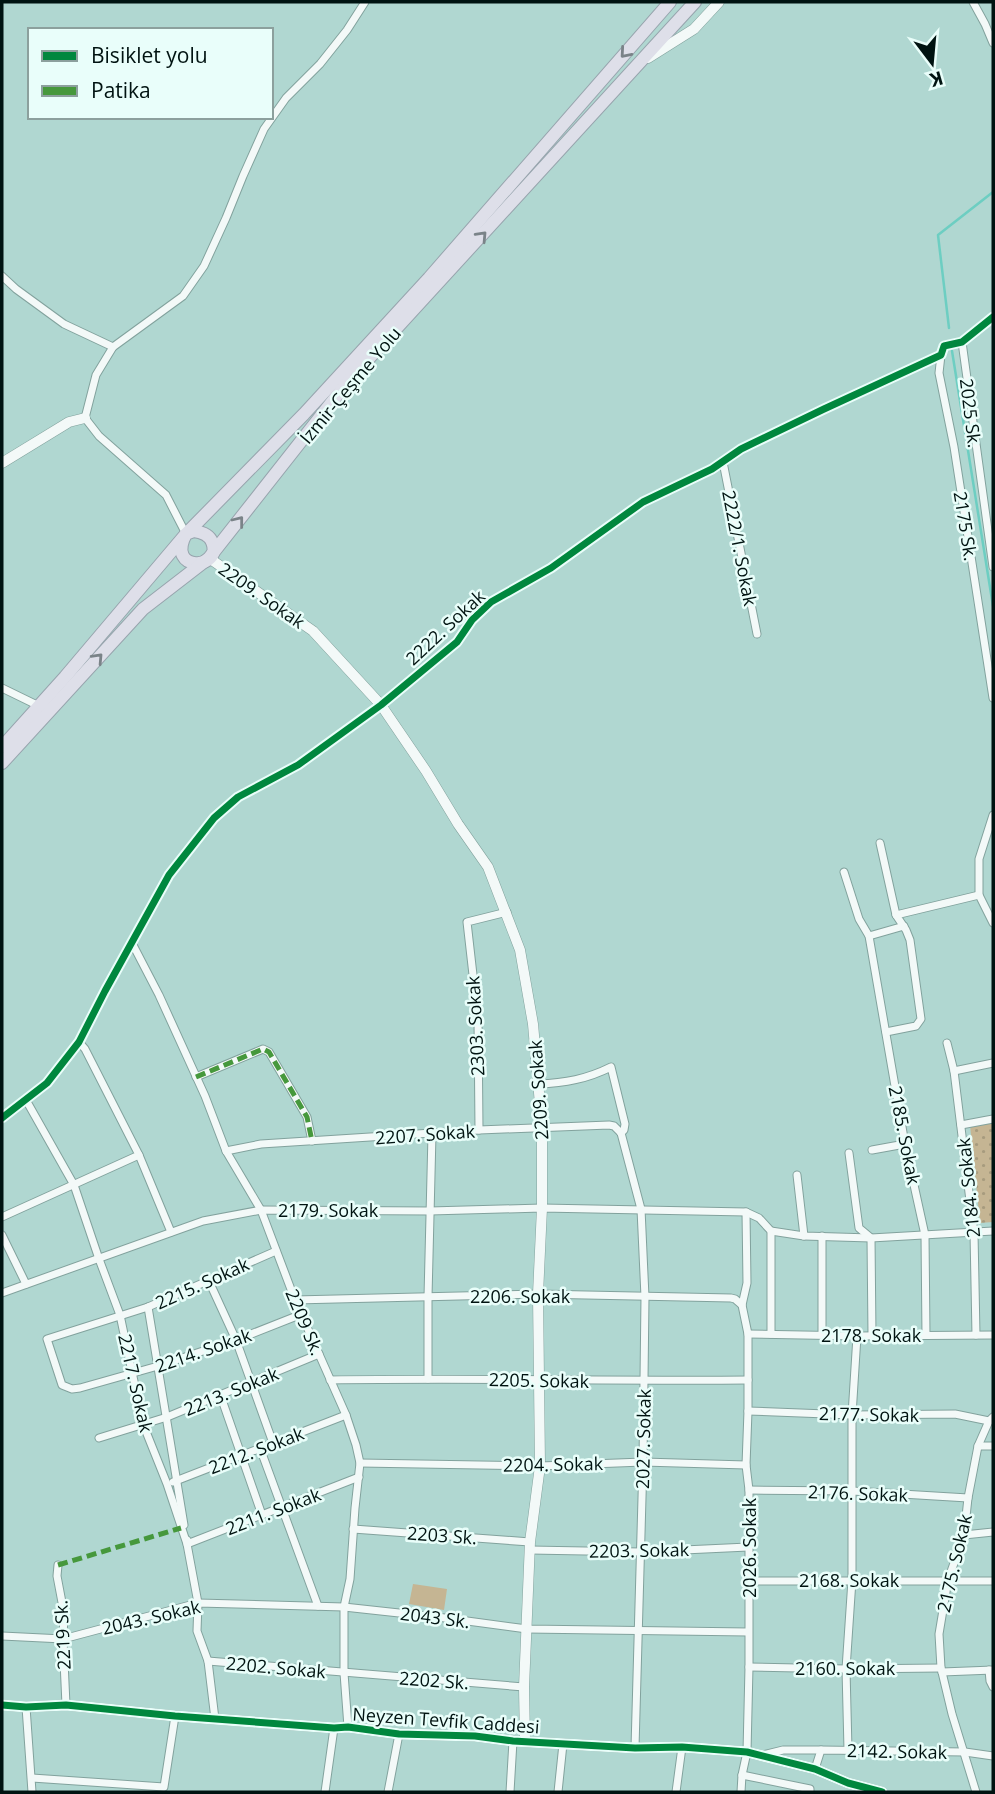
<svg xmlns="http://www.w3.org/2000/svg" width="995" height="1794" viewBox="0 0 995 1794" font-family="'Open Sans',sans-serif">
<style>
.grass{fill:url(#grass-dots)}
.pitch{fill:#c5b593}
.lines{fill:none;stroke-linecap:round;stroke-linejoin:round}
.stream{stroke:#6dcec2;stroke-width:2.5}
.street-casing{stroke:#82a29d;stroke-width:9}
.secondary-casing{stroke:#82a29d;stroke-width:11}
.highway-casing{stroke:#97a4ad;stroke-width:14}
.street{stroke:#f3f9f8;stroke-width:7}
.secondary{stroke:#f3f9f8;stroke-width:10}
.highway{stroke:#dedfe9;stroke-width:12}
.quiet{stroke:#46983c;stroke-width:5;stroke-dasharray:10 5;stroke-linecap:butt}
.cycleway-casing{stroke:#e9fefa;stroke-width:11}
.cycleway{stroke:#00873e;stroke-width:7}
.oneway{stroke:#7a8388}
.labels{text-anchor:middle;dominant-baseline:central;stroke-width:5;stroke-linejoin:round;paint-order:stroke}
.street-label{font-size:18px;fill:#001311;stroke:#e9fefa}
</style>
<defs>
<pattern id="grass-dots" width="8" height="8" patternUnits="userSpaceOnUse" patternTransform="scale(1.75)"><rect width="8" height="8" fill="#c5b593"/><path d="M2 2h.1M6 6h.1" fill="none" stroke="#a79b7e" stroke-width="1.8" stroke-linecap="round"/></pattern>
</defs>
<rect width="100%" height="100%" fill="#b0d7d1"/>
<polygon class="grass" points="993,1121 993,1222 980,1223 970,1125"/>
<polygon class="pitch" points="413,1584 447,1589 444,1610 409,1604"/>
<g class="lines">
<g class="stream">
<polyline points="949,328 938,235 993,192"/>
<polyline points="952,351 993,606"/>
</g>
<g class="street-casing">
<g id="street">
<polyline points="973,2 985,24 993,43"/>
<polyline points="2,276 16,289 64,324 113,347"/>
<polyline points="962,342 993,567"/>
<polyline points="941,355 939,373 954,447 993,698"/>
<polyline points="723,462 757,634"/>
<polyline points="186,534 166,495 99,436 85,418 96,375 113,347 183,296 204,266 226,218 243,176 264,129 286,98 320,64 347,30 365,2"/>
<polyline points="2,688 39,706"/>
<polyline points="993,815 979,859 979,895 993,923"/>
<polyline points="880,843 896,915"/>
<polyline points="844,872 859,919 869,936 905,1144 925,1235 926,1335"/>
<polyline points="869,936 904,926"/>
<polyline points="132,943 159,995 205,1096 226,1151 261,1210 295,1300 346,1415 356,1445 360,1463 355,1508 350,1579 344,1607 344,1673 348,1727"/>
<polyline points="886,1032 916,1026 921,1019 910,940 906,930 896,915 979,895"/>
<polyline points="947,1043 954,1071 974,1233 976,1335"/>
<polyline points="954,1071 993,1063"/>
<polyline points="196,1077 263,1049 269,1052 307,1117 312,1141"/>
<path d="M 538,1084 C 565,1083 587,1079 611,1067 L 625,1124 L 624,1130 L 621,1133"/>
<polyline points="26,1100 74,1185 99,1259 120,1315 143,1424 167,1484 187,1544 198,1603 197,1631 208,1661 215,1719"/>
<polyline points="2,1118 47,1083 79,1042 105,991 169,875 214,818 238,797 298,765 381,705 457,642 472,620 491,602 551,568 643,502 712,469 741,449 824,409 941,355 944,346 962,342 993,317"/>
<polyline points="961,1125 993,1119"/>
<polyline points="479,1130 478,1019 467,922 507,912"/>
<polyline points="621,1133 641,1209 645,1297 643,1462 635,1748"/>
<polyline points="872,1150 905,1144"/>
<polyline points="226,1151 261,1144 479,1130 609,1125 614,1126 621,1133"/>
<polyline points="849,1153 859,1228 871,1238 872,1335"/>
<polyline points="139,1155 171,1232"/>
<polyline points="797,1175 804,1236"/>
<polyline points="2,1217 139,1155 85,1049 79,1042"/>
<polyline points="771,1231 804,1236 871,1238 993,1231"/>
<polyline points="2,1235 26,1284"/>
<polyline points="822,1236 822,1335"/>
<polyline points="276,1251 148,1307 47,1339 62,1385 72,1389 80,1388 158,1366 236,1340 302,1314"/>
<polyline points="208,1279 236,1340 273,1443"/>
<polyline points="2,1293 203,1221 261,1210 430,1211 542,1208 746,1212 759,1218 771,1231 771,1334"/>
<polyline points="295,1300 538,1294 731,1298 735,1299 742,1305"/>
<polyline points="148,1307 184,1525"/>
<polyline points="748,1334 857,1336 993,1335"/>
<polyline points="428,1379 428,1297 432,1134"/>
<path d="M 330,1380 C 470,1378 609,1381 748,1380"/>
<polyline points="220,1394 262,1515"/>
<polyline points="748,1411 852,1415 955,1414 989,1421"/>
<polyline points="99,1438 167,1417 319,1354"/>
<polyline points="978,1446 993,1446"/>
<polyline points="260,1448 318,1606"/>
<polyline points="360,1463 540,1466 643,1462 746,1465"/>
<polyline points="173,1482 346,1415"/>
<polyline points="749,1490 852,1491 968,1498"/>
<polyline points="353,1529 530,1542"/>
<polyline points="964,1535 993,1532"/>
<polyline points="187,1540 187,1544 359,1477"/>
<polyline points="530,1550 641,1552 748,1547"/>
<polyline points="58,1565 57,1576 64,1613 63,1639 66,1705"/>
<polyline points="750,1581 993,1581"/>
<polyline points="2,1636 63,1639 198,1603 344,1607 445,1618 527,1629 748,1632"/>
<polyline points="208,1661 524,1687"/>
<polyline points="749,1667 846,1669 941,1668"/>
<polyline points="989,1670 990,1681 993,1687"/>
<polyline points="942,1672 993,1670"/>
<polyline points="26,1707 32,1792"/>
<polyline points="848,1750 846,1669 852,1580 852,1415 857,1336"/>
<polyline points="763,1755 783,1750 821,1750"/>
<polyline points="815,1769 821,1750 965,1752 993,1756"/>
<polyline points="742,1775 810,1789 810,1792"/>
<polyline points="32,1778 164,1787 175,1716"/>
<polyline points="325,1792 334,1728"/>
<polyline points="388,1792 399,1734"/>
<polyline points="510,1792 513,1741"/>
<polyline points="558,1792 563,1744"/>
<polyline points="676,1792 682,1747"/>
<polyline points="741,1792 742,1775 747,1752 749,1667 749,1490 746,1465 748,1411 748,1334 742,1305 747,1283 746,1212"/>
<polyline points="976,1792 952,1714 941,1668 939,1634 948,1580 964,1535 968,1498 978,1446 989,1421 993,1417"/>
</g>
</g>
<g class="secondary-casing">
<g id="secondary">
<polyline points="648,58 694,29 719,2"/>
<polyline points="2,463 69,422 85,418"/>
<polyline points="209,558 313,631 381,705 426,771 458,824 488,867 520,950 533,1024 542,1127 542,1208 538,1294 540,1466 530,1542 524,1687 525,1741"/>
<polyline points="2,1705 26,1707 66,1705 175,1716 334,1728 348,1727 399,1734 475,1736 513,1741 635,1748 682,1747 747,1752 815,1769 848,1783 882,1792"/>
</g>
</g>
<g class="highway-casing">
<g id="highway">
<path d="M 194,531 C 201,532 209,534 212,542 C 224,570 165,573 186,534 Z"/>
<polyline points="2,747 65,677 186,534 304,414 429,278 670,2"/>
<polyline points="2,763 143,609 209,558 350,379 695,2"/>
</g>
</g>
<use href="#street" class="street"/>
<use href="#secondary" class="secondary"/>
<use href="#highway" class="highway"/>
<g class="quiet">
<polyline points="196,1077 263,1049 269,1052 307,1117 312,1141"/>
<polyline points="58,1565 181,1528"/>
</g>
<g class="cycleway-casing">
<g id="cycleway">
<polyline points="2,1118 47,1083 79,1042 105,991 169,875 214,818 238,797 298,765 381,705 457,642 472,620 491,602 551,568 643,502 712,469 741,449 824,409 941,355 944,346 962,342 993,317"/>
<polyline points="2,1705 26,1707 66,1705 175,1716 334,1728 348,1727 399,1734 475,1736 513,1741 635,1748 682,1747 747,1752 815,1769 848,1783 882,1792"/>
</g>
</g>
<use href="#cycleway" class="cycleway"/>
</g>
<defs><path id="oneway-chevron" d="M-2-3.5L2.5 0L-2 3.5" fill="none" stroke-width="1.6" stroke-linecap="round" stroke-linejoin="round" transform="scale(1.75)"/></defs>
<g class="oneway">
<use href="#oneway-chevron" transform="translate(625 53) rotate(131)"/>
<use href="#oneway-chevron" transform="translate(482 236) rotate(-47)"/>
<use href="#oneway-chevron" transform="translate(239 521) rotate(-52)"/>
<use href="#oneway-chevron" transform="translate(98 658) rotate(-47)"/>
</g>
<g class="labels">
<g class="street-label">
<text transform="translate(350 385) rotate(-50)">İzmir-Çeşme Yolu</text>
<text transform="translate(971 413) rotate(83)">2025 Sk.</text>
<text transform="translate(966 526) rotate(81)">2175 Sk.</text>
<text transform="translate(740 548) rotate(79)">2222/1. Sokak</text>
<text transform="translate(262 595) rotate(35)">2209. Sokak</text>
<text transform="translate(445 627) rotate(-43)">2222. Sokak</text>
<text transform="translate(475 1026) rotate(-93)">2303. Sokak</text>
<text transform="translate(538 1090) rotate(-94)">2209. Sokak</text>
<text transform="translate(425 1134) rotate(-4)">2207. Sokak</text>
<text transform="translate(905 1135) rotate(79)">2185. Sokak</text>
<text transform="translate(968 1188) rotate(-96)">2184. Sokak</text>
<text x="328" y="1210">2179. Sokak</text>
<text transform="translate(202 1283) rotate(-24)">2215. Sokak</text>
<text x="520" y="1296">2206. Sokak</text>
<text transform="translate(305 1322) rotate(67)">2209 Sk.</text>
<text x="871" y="1335">2178. Sokak</text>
<text transform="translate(203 1350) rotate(-19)">2214. Sokak</text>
<text transform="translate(539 1380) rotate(1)">2205. Sokak</text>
<text transform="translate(136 1383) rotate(77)">2217. Sokak</text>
<text transform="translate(231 1391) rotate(-22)">2213. Sokak</text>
<text transform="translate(869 1414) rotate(1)">2177. Sokak</text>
<text transform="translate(643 1439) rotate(-89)">2027. Sokak</text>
<text transform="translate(256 1450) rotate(-21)">2212. Sokak</text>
<text transform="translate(553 1464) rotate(-1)">2204. Sokak</text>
<text transform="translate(858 1493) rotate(2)">2176. Sokak</text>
<text transform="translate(273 1511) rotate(-21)">2211. Sokak</text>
<text transform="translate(442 1535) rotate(4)">2203 Sk.</text>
<text transform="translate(749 1548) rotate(-90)">2026. Sokak</text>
<text transform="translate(639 1550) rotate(-1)">2203. Sokak</text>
<text transform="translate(954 1563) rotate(-77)">2175. Sokak</text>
<text x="849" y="1580">2168. Sokak</text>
<text transform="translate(151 1617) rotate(-13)">2043. Sokak</text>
<text transform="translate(435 1617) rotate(7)">2043 Sk.</text>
<text transform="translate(62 1635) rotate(-93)">2219 Sk.</text>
<text transform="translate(276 1667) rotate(5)">2202. Sokak</text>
<text x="845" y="1668">2160. Sokak</text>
<text transform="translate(434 1680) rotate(4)">2202 Sk.</text>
<text transform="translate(446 1720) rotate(4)">Neyzen Tevfik Caddesi</text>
<text transform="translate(897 1751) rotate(1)">2142. Sokak</text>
</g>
</g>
<rect width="995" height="1794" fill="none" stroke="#001311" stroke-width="7"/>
<rect x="28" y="28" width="245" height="91" fill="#e9fefa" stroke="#8ca09d" stroke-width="2"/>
<rect x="42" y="51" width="35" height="10" fill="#00873e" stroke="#8ca09d" stroke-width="2"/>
<text x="91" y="63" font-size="21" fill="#001311">Bisiklet yolu</text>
<rect x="42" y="86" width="35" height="10" fill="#46983c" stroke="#8ca09d" stroke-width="2"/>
<text x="91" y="98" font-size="21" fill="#001311">Patika</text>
<g transform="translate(932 63) rotate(164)" stroke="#e9fefa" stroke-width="5" paint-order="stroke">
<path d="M0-5L12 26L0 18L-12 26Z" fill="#001311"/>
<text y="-10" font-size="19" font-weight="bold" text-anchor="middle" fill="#001311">K</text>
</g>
</svg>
